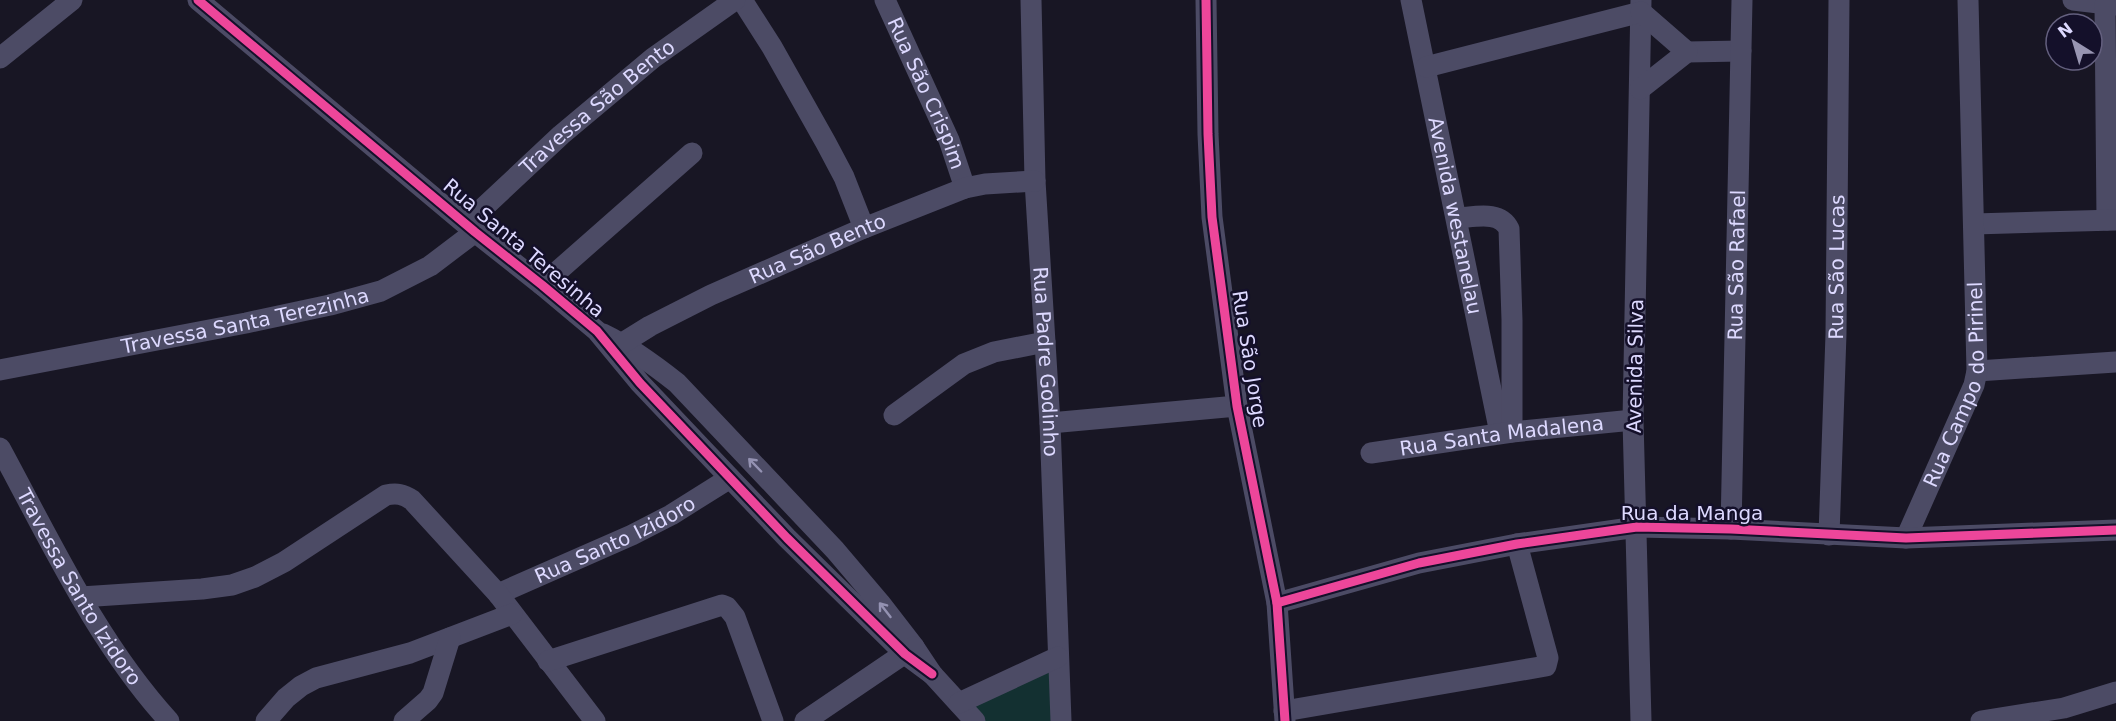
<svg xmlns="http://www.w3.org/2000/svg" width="2116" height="721" viewBox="0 0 2116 721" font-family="'DejaVu Sans',sans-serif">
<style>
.green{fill:#133031}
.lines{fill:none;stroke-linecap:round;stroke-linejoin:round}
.minor{stroke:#4c4b65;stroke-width:21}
.cycleway-casing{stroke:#14102a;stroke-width:13}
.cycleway{stroke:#ed469a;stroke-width:9}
.oneway{stroke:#9492b2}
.labels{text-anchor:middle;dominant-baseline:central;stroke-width:5;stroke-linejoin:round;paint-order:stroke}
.street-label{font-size:20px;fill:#ddd9ff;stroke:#14102a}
</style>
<rect width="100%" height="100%" fill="#181624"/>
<polygon class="green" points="1054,664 1056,721 981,721 968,707"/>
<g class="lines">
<g class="minor">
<polyline points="198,0 475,232 542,285 597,331 640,383 787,538 905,654 932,674"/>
<polyline points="742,0 772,47 826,143 844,177 864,228"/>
<path id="s1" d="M 885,0 L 949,140 L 965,188"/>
<path id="s2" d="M 1031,0 L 1035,181 L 1050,423 L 1061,721"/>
<polyline points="1206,0 1208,134 1212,217 1237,406 1277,603 1285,721"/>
<path id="s3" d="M 1411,0 L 1500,433"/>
<polyline points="1641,0 1633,420 1641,721"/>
<polyline points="2073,0 2116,5"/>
<polyline points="2105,5 2107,220"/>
<polyline points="1687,52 1741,51"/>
<polyline points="0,58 72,0"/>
<polyline points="1426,67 1641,12"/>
<polyline points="1640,89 1687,52 1641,12"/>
<path d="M 1457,218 C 1475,217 1500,210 1509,229 L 1512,320 L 1512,432"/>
<path id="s4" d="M 466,224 L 561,135 L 653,58 L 735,0"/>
<polyline points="1974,224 2116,220"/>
<polyline points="542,285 692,153"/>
<path d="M 603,334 C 630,347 653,364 677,383 L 835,550 L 880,603 L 914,647 L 932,674 L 975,721"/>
<path id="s5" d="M 613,349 L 650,326 L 711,295 L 864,228 L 965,188 L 985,184 L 1035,181"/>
<path id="s6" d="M 0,370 L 246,323 L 330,305 L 381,291 L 430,266 L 475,232"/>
<polyline points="1977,371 2116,362"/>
<polyline points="894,415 964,364 994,352 1045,342"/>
<polyline points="1050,423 1237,406"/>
<path id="s7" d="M 0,448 C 51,542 97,642 169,721"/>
<path id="s8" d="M 1371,453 L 1512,432 L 1633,420"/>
<path id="s9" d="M 1731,529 L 1742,0"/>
<path id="s10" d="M 1829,535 L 1836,334 L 1839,0"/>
<path id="s11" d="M 1906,538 L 1974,385 L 1977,371 L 1968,0"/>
<path id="s12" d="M 498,594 L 632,535 L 671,515 L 730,478"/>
<path d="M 81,597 L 202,589 L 232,585 L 255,577 L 284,562 L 386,495 C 397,493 403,494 412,500 L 498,594 L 595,721"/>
<polyline points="1277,603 1419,563 1517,544 1637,527 1731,529 1906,538 2116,530"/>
<polyline points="548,661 722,605 727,607 735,617 773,721"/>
<polyline points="959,703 1058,657"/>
<polyline points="1284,711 1546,666 1548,658 1517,544"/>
<polyline points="266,721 286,698 301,686 316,678 410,653 512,614"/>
<polyline points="404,721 428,700 433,693 450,638"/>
<polyline points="805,721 914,647"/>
<polyline points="1981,721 2064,708 2116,692"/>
</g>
<g class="cycleway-casing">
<g id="cycleway">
<polyline points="198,0 475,232 542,285 597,331 640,383 787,538 905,654 932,674"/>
<polyline points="1206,0 1208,134 1212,217 1237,406 1277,603 1285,721"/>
<polyline points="1277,603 1419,563 1517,544 1637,527 1731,529 1906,538 2116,530"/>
</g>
</g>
<use href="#cycleway" class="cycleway"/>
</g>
<defs><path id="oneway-shaft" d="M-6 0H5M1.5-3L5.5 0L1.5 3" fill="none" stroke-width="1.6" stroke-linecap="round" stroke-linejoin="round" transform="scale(1.5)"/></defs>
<g class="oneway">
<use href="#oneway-shaft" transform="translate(755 465) rotate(-134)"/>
<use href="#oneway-shaft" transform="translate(885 610) rotate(-128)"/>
</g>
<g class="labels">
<g class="street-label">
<text stroke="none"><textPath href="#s1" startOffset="102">Rua São Crispim</textPath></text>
<text stroke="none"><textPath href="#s4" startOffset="176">Travessa São Bento</textPath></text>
<text stroke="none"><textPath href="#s3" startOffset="220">Avenida westanelau</textPath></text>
<text transform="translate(524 248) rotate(40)">Rua Santa Teresinha</text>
<text stroke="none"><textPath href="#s5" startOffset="228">Rua São Bento</textPath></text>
<text stroke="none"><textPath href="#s9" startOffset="264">Rua São Rafael</textPath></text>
<text stroke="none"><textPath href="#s10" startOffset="268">Rua São Lucas</textPath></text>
<text stroke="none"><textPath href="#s6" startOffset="250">Travessa Santa Terezinha</textPath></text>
<text transform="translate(1250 359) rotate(81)">Rua São Jorge</text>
<text stroke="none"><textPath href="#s2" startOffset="362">Rua Padre Godinho</textPath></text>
<text transform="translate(1635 366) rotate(-89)">Avenida Silva</text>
<text stroke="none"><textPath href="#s11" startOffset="164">Rua Campo do Pirinel</textPath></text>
<text stroke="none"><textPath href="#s8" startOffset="132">Rua Santa Madalena</textPath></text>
<text x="1692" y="513">Rua da Manga</text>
<text stroke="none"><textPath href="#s12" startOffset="129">Rua Santo Izidoro</textPath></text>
<text stroke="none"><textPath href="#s7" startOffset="160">Travessa Santo Izidoro</textPath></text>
</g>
</g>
<g transform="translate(2074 42) rotate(323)"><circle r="28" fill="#14102a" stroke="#64607f" stroke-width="1.5"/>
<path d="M0-4.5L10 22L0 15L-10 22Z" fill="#9895b2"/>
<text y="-9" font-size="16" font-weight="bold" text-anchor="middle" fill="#ddd9ff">N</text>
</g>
</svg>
